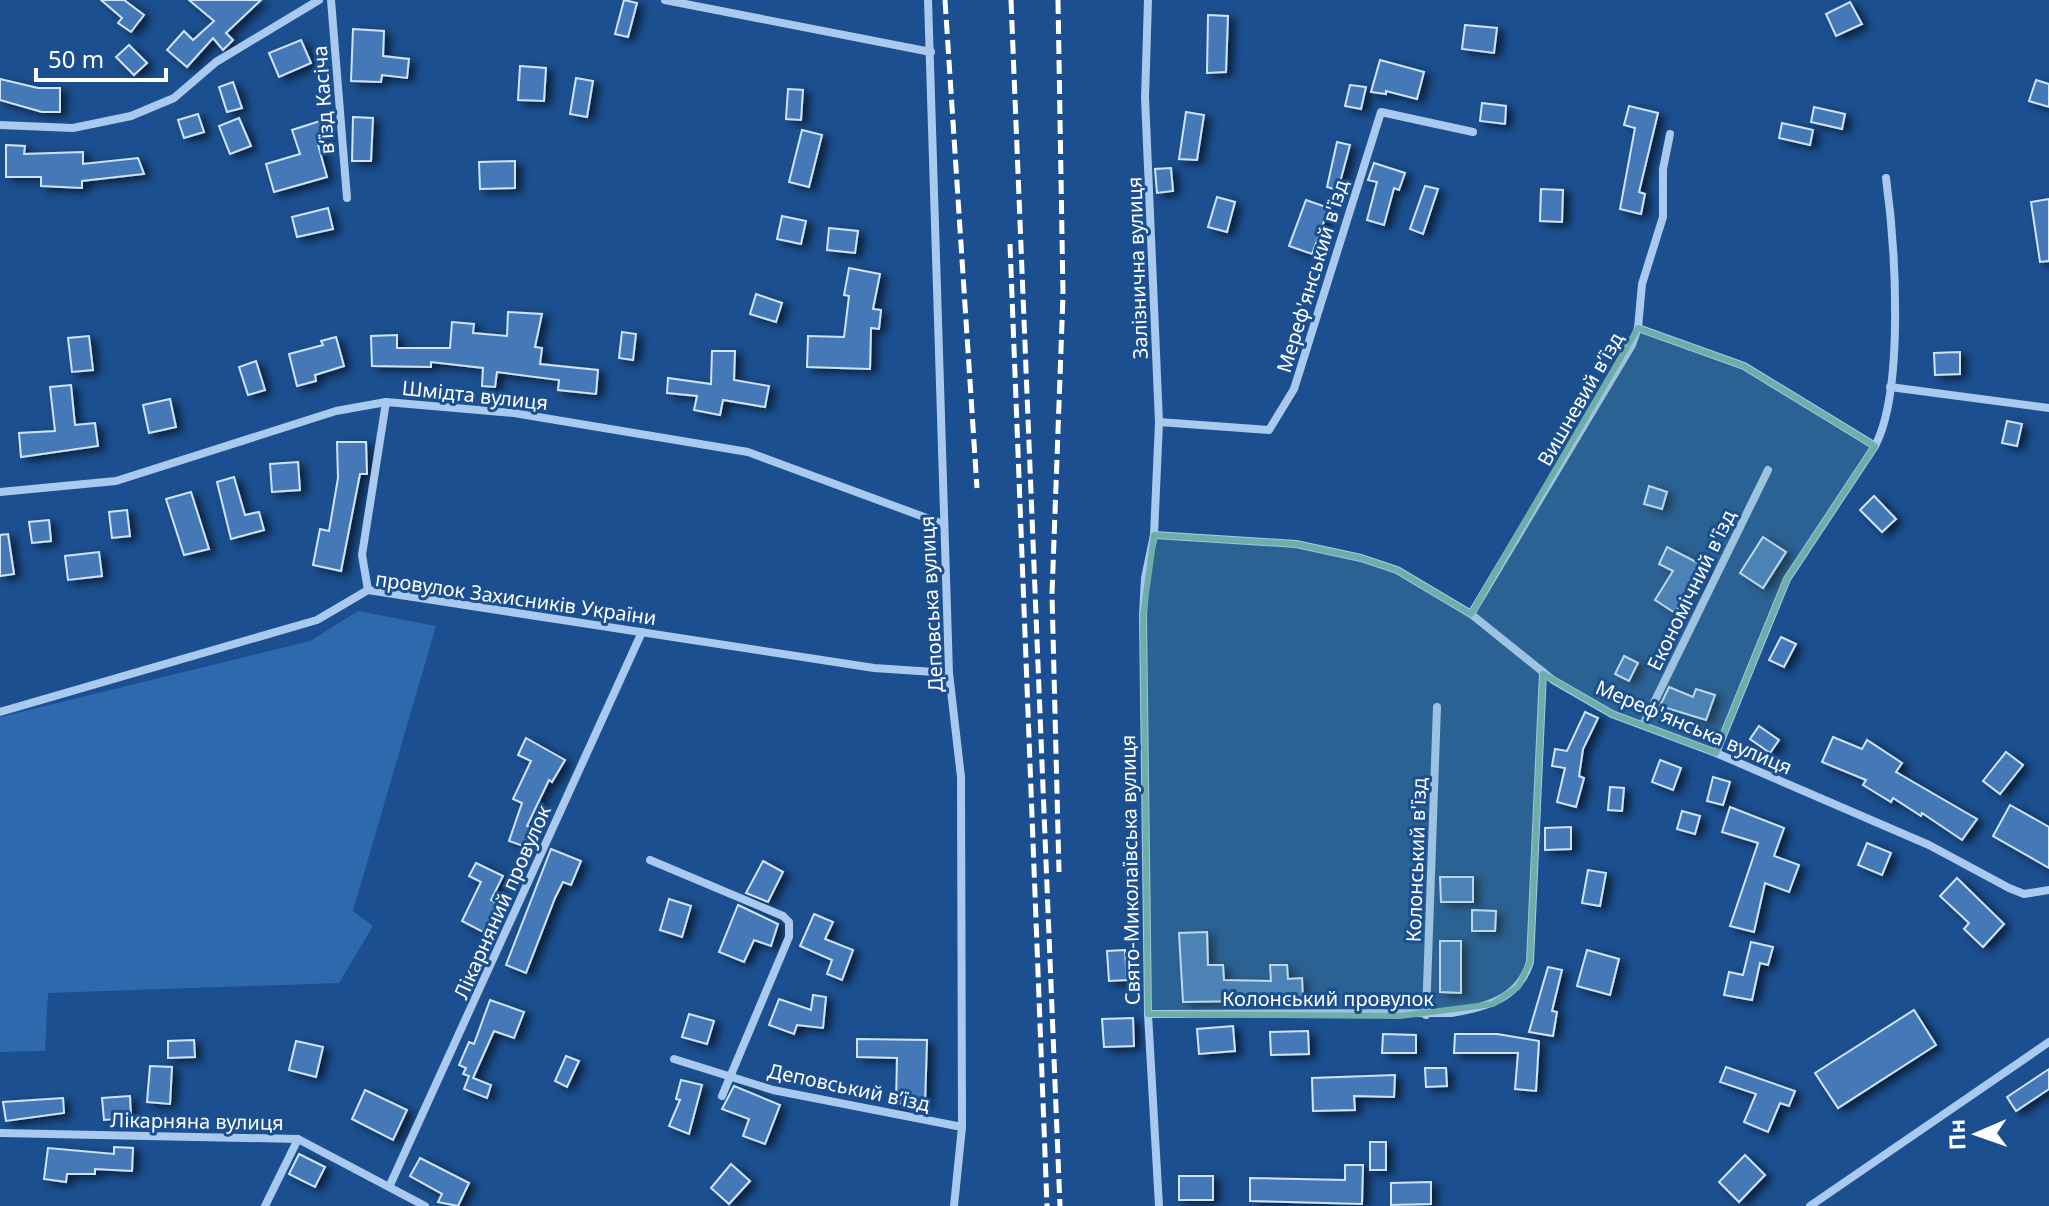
<svg xmlns="http://www.w3.org/2000/svg" width="2049" height="1206" viewBox="0 0 2049 1206" font-family="'Noto Sans',sans-serif">
<style>
.green{fill:#2e69ad}
.building{fill:#4478b7;stroke:#cfe3fa;stroke-width:2;filter:url(#shadow)}
.lines{fill:none;stroke-linecap:round;stroke-linejoin:round}
.minor{stroke:#a9c9ee;stroke-width:8}
.rail{stroke:#fff;stroke-width:5;stroke-dasharray:14 6;stroke-linecap:butt}
.marked{fill:#6fada8;fill-opacity:0.2;stroke:#6fada8;stroke-width:6;stroke-linejoin:round}
.labels{text-anchor:middle;dominant-baseline:central;stroke-width:6;stroke-linejoin:round;paint-order:stroke}
.street-label{font-size:20px;fill:#fff;stroke:#1b4f8f}
</style>
<defs>
<filter id="shadow"><feDropShadow dx="6" dy="3.5" stdDeviation="4" flood-color="#0009"/></filter>
</defs>
<rect width="100%" height="100%" fill="#1b4f8f"/>
<polygon class="green" points="358,611 436,626 353,911 373,926 339,983 48,993 45,1051 0,1052 0,717 310,641"/>
<g class="building">
<polygon points="101,0 124,0 144,15 131,32 118,23 122,18"/>
<polygon points="189,0 261,0 226,33 233,40 223,50 213,38 187,67 167,50 184,31 193,40 214,21"/>
<polygon points="624,0 637,3 628,37 615,34"/>
<polygon points="1850,2 1862,24 1836,36 1826,14"/>
<polygon points="1208,15 1228,16 1226,72 1207,73"/>
<polygon points="1465,25 1497,28 1494,53 1462,49"/>
<polygon points="353,29 384,31 383,56 409,59 407,78 382,75 381,82 351,81"/>
<polygon points="301,40 311,63 279,77 269,53"/>
<polygon points="129,45 147,63 134,75 116,57"/>
<polygon points="1380,60 1424,72 1417,99 1386,91 1386,94 1371,92"/>
<polygon points="520,66 546,68 544,101 518,100"/>
<polygon points="576,78 593,81 587,117 570,114"/>
<polygon points="0,79 38,88 60,88 60,112 42,112 0,100"/>
<polygon points="2036,80 2049,84 2049,107 2029,101"/>
<polygon points="233,82 242,108 227,112 219,87"/>
<polygon points="1350,85 1366,87 1361,109 1345,106"/>
<polygon points="788,89 803,90 801,120 786,119"/>
<polygon points="1482,103 1506,106 1505,124 1480,121"/>
<polygon points="1629,106 1658,113 1639,192 1645,194 1641,214 1620,209 1635,128 1624,125"/>
<polygon points="1814,107 1845,114 1842,129 1811,122"/>
<polygon points="1186,112 1204,115 1197,160 1179,159"/>
<polygon points="198,114 204,132 184,138 178,120"/>
<polygon points="353,117 373,118 371,161 352,161"/>
<polygon points="239,118 251,146 230,154 219,126"/>
<polygon points="320,121 326,138 317,141 327,177 274,192 266,164 300,154 292,130"/>
<polygon points="1782,123 1813,130 1810,145 1779,138"/>
<polygon points="802,130 822,135 809,187 789,182"/>
<polygon points="1337,142 1350,145 1338,190 1327,187"/>
<polygon points="6,145 25,146 24,154 83,152 83,164 138,158 144,174 82,181 82,188 41,186 41,177 6,177"/>
<polygon points="515,161 515,188 480,189 479,162"/>
<polygon points="1374,163 1405,173 1399,190 1394,188 1384,225 1367,220 1377,182 1368,180"/>
<polygon points="1171,168 1173,191 1157,193 1155,169"/>
<polygon points="1425,186 1438,189 1423,234 1410,229"/>
<polygon points="1541,189 1563,190 1562,222 1540,221"/>
<polygon points="1217,197 1235,202 1227,232 1208,227"/>
<polygon points="2049,199 2049,261 2040,262 2031,202"/>
<polygon points="1306,200 1329,208 1312,254 1289,246"/>
<polygon points="328,208 333,229 297,237 292,217"/>
<polygon points="782,216 806,221 801,244 777,239"/>
<polygon points="829,228 858,231 855,253 827,250"/>
<polygon points="849,268 880,274 873,309 881,310 879,329 871,328 870,369 807,367 808,336 844,337 849,296 844,295"/>
<polygon points="756,294 782,303 776,322 750,314"/>
<polygon points="508,312 542,314 535,347 542,348 540,364 598,370 596,394 558,390 559,380 497,372 495,387 482,386 483,368 431,362 431,367 372,366 371,336 397,335 397,348 450,348 452,322 474,324 473,333 507,336"/>
<polygon points="622,332 636,334 633,360 619,358"/>
<polygon points="89,336 93,370 72,372 68,338"/>
<polygon points="336,337 344,366 315,375 316,381 297,386 289,354 323,345 321,341"/>
<polygon points="712,351 735,351 734,380 769,386 765,407 723,400 720,415 694,410 697,396 667,393 668,378 711,384"/>
<polygon points="1960,352 1960,374 1935,375 1934,353"/>
<polygon points="256,361 265,390 248,395 239,367"/>
<polygon points="71,385 75,425 95,423 98,446 21,457 19,433 55,431 50,387"/>
<polygon points="170,399 176,427 149,433 143,405"/>
<polygon points="2007,421 2022,424 2017,446 2002,443"/>
<polygon points="337,442 366,442 367,474 360,474 341,571 313,565 320,529 329,531 338,478"/>
<polygon points="298,462 300,490 272,492 270,464"/>
<polygon points="234,477 245,515 259,512 264,530 231,539 217,482"/>
<polygon points="1649,486 1667,492 1662,509 1644,504"/>
<polygon points="191,492 209,549 184,555 166,499"/>
<polygon points="1874,496 1896,519 1882,532 1860,510"/>
<polygon points="127,510 130,536 112,538 109,512"/>
<polygon points="49,520 51,541 32,543 29,522"/>
<polygon points="8,534 14,574 0,576 0,535"/>
<polygon points="1763,537 1786,552 1763,588 1740,573"/>
<polygon points="1667,547 1708,568 1675,613 1655,600 1673,571 1659,564"/>
<polygon points="99,552 102,576 68,580 65,556"/>
<polygon points="1781,637 1796,644 1784,667 1769,660"/>
<polygon points="1624,656 1638,663 1629,681 1615,674"/>
<polygon points="1669,687 1693,697 1696,689 1715,695 1706,720 1660,706"/>
<polygon points="1585,712 1598,718 1583,749 1579,776 1584,778 1576,807 1557,802 1565,768 1552,766 1555,749 1567,751"/>
<polygon points="1759,726 1779,740 1770,753 1750,739"/>
<polygon points="1833,737 1862,749 1867,740 1902,763 1896,772 1977,819 1962,840 1922,813 1921,816 1893,798 1891,802 1863,785 1866,780 1822,762"/>
<polygon points="526,738 565,760 552,782 549,780 527,826 533,828 526,847 509,841 522,803 513,799 531,761 518,755"/>
<polygon points="2006,752 2023,765 2000,794 1983,781"/>
<polygon points="1660,760 1681,768 1673,790 1652,782"/>
<polygon points="1713,777 1730,782 1723,805 1707,801"/>
<polygon points="1610,787 1624,788 1622,811 1608,810"/>
<polygon points="2010,805 2049,827 2049,868 1993,836"/>
<polygon points="1730,807 1784,828 1774,856 1799,865 1789,892 1765,883 1754,932 1730,926 1758,843 1722,832"/>
<polygon points="1682,811 1700,816 1695,834 1677,829"/>
<polygon points="1571,827 1571,849 1545,850 1545,828"/>
<polygon points="1867,843 1891,853 1882,875 1858,865"/>
<polygon points="551,849 581,861 571,885 563,882 555,898 526,973 506,965"/>
<polygon points="763,861 783,872 768,902 746,893"/>
<polygon points="476,863 503,876 491,900 497,903 483,932 462,921 481,882 469,876"/>
<polygon points="1588,870 1606,873 1600,906 1582,903"/>
<polygon points="1440,877 1473,877 1473,902 1441,902"/>
<polygon points="1957,878 2004,924 1983,947 1964,929 1969,923 1940,896"/>
<polygon points="669,899 691,906 682,937 660,930"/>
<polygon points="738,905 778,924 771,946 754,940 744,962 719,952"/>
<polygon points="1472,910 1496,911 1495,931 1472,931"/>
<polygon points="814,914 833,922 825,939 853,950 842,980 827,974 832,960 800,946"/>
<polygon points="1207,932 1208,965 1223,965 1224,980 1271,981 1270,965 1287,965 1288,979 1302,978 1303,1000 1183,1002 1179,933"/>
<polygon points="1440,941 1461,941 1461,993 1440,992"/>
<polygon points="1751,942 1773,947 1768,965 1760,963 1752,1000 1724,995 1729,972 1743,975"/>
<polygon points="1125,950 1127,980 1109,981 1107,951"/>
<polygon points="1587,950 1619,959 1610,995 1577,986"/>
<polygon points="1548,967 1562,970 1552,1011 1557,1012 1553,1036 1529,1032"/>
<polygon points="813,995 826,997 823,1028 797,1025 794,1034 769,1025 779,999 811,1010"/>
<polygon points="490,1000 524,1012 514,1038 494,1031 473,1078 491,1085 487,1098 464,1089 469,1076 463,1074 466,1068 459,1065 469,1042 474,1044"/>
<polygon points="1914,1010 1936,1045 1838,1108 1815,1073"/>
<polygon points="689,1014 714,1021 707,1044 682,1037"/>
<polygon points="1133,1018 1134,1046 1104,1047 1102,1019"/>
<polygon points="1233,1026 1235,1051 1199,1054 1197,1029"/>
<polygon points="1308,1031 1309,1054 1271,1055 1270,1032"/>
<polygon points="1383,1034 1416,1035 1416,1053 1382,1053"/>
<polygon points="1455,1034 1497,1034 1539,1041 1536,1091 1515,1089 1518,1053 1454,1053"/>
<polygon points="857,1039 927,1040 925,1105 896,1103 897,1058 857,1057"/>
<polygon points="194,1040 195,1057 168,1058 168,1041"/>
<polygon points="296,1041 323,1047 316,1077 289,1070"/>
<polygon points="566,1056 579,1061 567,1087 555,1081"/>
<polygon points="150,1066 172,1067 170,1104 147,1102"/>
<polygon points="1726,1067 1795,1091 1789,1106 1780,1103 1768,1132 1744,1122 1756,1094 1720,1082"/>
<polygon points="1425,1068 1446,1068 1447,1086 1426,1087"/>
<polygon points="2049,1069 2049,1089 2016,1111 2007,1097"/>
<polygon points="1395,1075 1394,1097 1354,1096 1355,1110 1313,1111 1312,1078"/>
<polygon points="681,1080 702,1085 689,1134 669,1126 680,1100 676,1099"/>
<polygon points="734,1086 780,1105 765,1144 743,1136 749,1119 722,1109"/>
<polygon points="365,1090 407,1110 393,1140 352,1119"/>
<polygon points="130,1096 131,1118 104,1120 102,1098"/>
<polygon points="63,1098 64,1113 6,1121 3,1102"/>
<rect x="1370" y="1142" width="16" height="28"/>
<polygon points="114,1147 133,1148 132,1171 95,1169 95,1174 67,1174 66,1182 44,1179 48,1148 114,1154"/>
<polygon points="299,1154 325,1167 315,1187 289,1174"/>
<polygon points="1745,1155 1765,1175 1739,1202 1719,1182"/>
<polygon points="420,1158 469,1183 458,1206 438,1202 442,1194 410,1176"/>
<polygon points="731,1164 750,1181 729,1204 711,1188"/>
<polygon points="1345,1165 1363,1165 1362,1204 1250,1201 1250,1178 1345,1180"/>
<rect x="1179" y="1176" width="34" height="24"/>
<polygon points="1431,1182 1431,1204 1391,1205 1391,1183"/>
</g>
<g class="lines">
<g class="minor">
<polyline points="331,0 347,198"/>
<polyline points="665,0 931,52"/>
<polyline points="928,0 949,673 961,777 962,1127 954,1206"/>
<polyline points="1148,0 1145,98 1159,422 1154,535 1145,578 1143,616 1148,1014 1159,1206"/>
<polyline points="0,125 73,128 131,116 174,98 216,62 319,0"/>
<polyline points="1638,328 1744,366 1875,446"/>
<polyline points="1890,387 2049,408"/>
<polyline points="1159,422 1269,430 1294,389 1381,112 1473,132"/>
<polyline points="0,492 116,481 336,411 386,402 514,413 748,452 943,524"/>
<polyline points="1154,535 1296,544 1361,558 1397,570 1471,614 1553,680 1612,714 1716,753 1929,845 2009,888 2024,894 2049,890"/>
<polyline points="368,590 362,555 386,402"/>
<polyline points="1471,614 1632,345 1638,328 1642,284 1663,217 1663,169 1670,134"/>
<polyline points="0,712 317,620 368,590 874,668 949,673"/>
<polyline points="1643,725 1768,470"/>
<path d="M 1716,753 L 1787,579 L 1875,446 C 1905,389 1895,243 1886,178"/>
<polyline points="650,860 783,916 789,922 789,937 722,1096"/>
<path d="M 1148,1014 L 1452,1013 C 1487,1006 1518,1000 1530,962 L 1543,672"/>
<polyline points="1426,1015 1437,707"/>
<polyline points="674,1059 773,1090 962,1127"/>
<polyline points="0,1133 298,1139 425,1206"/>
<polyline points="390,1185 642,632"/>
<polyline points="265,1206 298,1139"/>
<polyline points="1810,1206 2049,1042"/>
</g>
<g class="rail">
<polyline points="945,0 977,488"/>
<polyline points="1011,0 1060,1206"/>
<polyline points="1058,0 1063,295 1052,594 1059,872"/>
<polyline points="1010,244 1047,1206"/>
</g>
</g>
<path class="marked" d="M 1638,328 L 1744,366 L 1875,446 L 1787,579 L 1716,753 L 1612,714 L 1543,674 L 1530,962 L 1518,987 L 1493,1004 L 1400,1016 L 1148,1014 L 1143,616 L 1154,535 L 1296,544 L 1361,558 L 1397,570 L 1471,614 Z"/>
<g class="labels">
<g class="street-label">
<text transform="translate(323 100) rotate(-94)">в’їзд Касіча</text>
<text transform="translate(1137 268) rotate(-92)">Залізнична вулиця</text>
<text transform="translate(1312 276) rotate(-73)">Мереф'янський в'їзд</text>
<text transform="translate(475 395) rotate(6)">Шмідта вулиця</text>
<text transform="translate(1580 399) rotate(-60)">Вишневий в’їзд</text>
<text transform="translate(1691 590) rotate(-64)">Економічний в'їзд</text>
<text transform="translate(516 598) rotate(8)">провулок Захисників України</text>
<text transform="translate(931 604) rotate(-93)">Деповська вулиця</text>
<text transform="translate(1694 727) rotate(23)">Мереф'янська вулиця</text>
<text transform="translate(1416 860) rotate(-88)">Колонський в'їзд</text>
<text transform="translate(1130 870) rotate(-91)">Свято-Миколаївська вулиця</text>
<text transform="translate(502 902) rotate(-66)">Лікарняний провулок</text>
<text x="1328" y="998">Колонський провулок</text>
<text transform="translate(849 1087) rotate(12)">Деповський в’їзд</text>
<text transform="translate(197 1121) rotate(1)">Лікарняна вулиця</text>
</g>
</g>
<g transform="translate(1977 1134) rotate(268)" stroke="#1b4f8f" stroke-width="6" paint-order="stroke">
<path d="M0-6L14 30L0 20L-14 30Z" fill="#ffffff"/>
<text y="-12" font-size="22" font-weight="bold" text-anchor="middle" fill="#ffffff">Пн</text>
</g>
<path d="M36 68v12h130v-12" fill="none" stroke="#ffffff" stroke-width="4"/>
<text x="48" y="68" font-size="24" fill="#ffffff" stroke="#1b4f8f" stroke-width="6" paint-order="stroke">50 m</text>
</svg>
